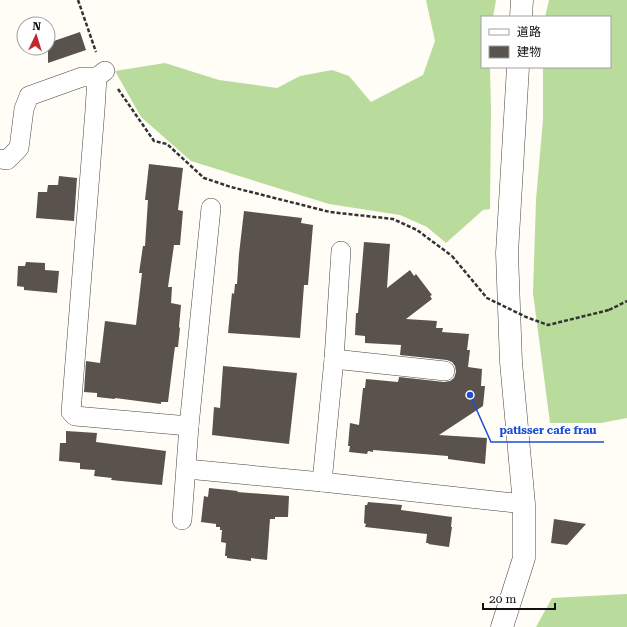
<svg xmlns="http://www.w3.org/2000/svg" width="627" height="627" viewBox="0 0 627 627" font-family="'Roboto Serif','Noto Sans JP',serif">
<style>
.forest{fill:#b9dc9c}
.building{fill:#5a524d}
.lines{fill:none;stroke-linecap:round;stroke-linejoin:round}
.minor-casing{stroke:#444;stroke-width:20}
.tertiary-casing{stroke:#444;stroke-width:23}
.path{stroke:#333;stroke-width:2.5;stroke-dasharray:4 2;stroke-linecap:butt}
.minor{stroke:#fff;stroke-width:19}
.tertiary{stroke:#fff;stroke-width:22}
.path-bridge{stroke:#333;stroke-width:2.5;stroke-dasharray:4 2;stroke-linecap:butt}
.leader{fill:none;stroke:#1d4ed8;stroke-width:1.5}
.callout-dot{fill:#1d4ed8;stroke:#fff;stroke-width:1.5}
.callout-label{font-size:11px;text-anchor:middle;font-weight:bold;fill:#1d4ed8;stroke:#fff;stroke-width:4;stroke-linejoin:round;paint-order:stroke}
</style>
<rect width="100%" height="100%" fill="#fffdf5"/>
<g class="forest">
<polygon points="426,0 496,0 493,17 482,17 482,67 490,67 491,109 490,209 483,210 446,243 427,227 400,215 329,204 191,161 141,117 115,71 165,63 219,80 277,88 300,76 332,70 349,76 371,102 423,75 435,41"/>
<polygon points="549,0 627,0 627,418 601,423 550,423 533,293 536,200 543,119 543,67 610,67 610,17 545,17"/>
<polygon points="627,594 627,627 536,627 552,598"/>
</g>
<g class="building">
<polygon points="80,32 86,50 48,63 48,43"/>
<polygon points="149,164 183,168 178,210 183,211 180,245 174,245 168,287 172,287 171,303 181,305 179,327 180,328 178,347 175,347 174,354 168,402 161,402 161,404 115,398 115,399 97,397 97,393 84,392 86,361 100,363 105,321 136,325 142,273 139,273 143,246 145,246 148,200 145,200"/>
<polygon points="59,176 77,178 74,221 36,218 38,192 47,192 48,185 58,185"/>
<polygon points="244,211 302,218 301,223 313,225 308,285 304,285 300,338 228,333 232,293 234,294 235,284 237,284 239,254"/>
<polygon points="364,242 390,244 387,288 410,270 414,276 416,274 432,295 430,296 432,299 406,319 437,321 436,328 443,328 442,332 469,334 467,350 470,350 468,367 482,369 481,386 485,386 483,406 439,435 487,438 485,464 448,459 448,456 373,450 373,452 368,451 367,454 349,452 350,446 348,446 350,423 359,425 363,388 365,388 366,379 398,382 399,377 444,382 450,381 454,378 456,372 455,366 452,362 447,360 400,355 401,345 365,343 365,336 355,335 356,313 358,313"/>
<polygon points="26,262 45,263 45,270 59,271 57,293 24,290 24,287 17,286 18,266 25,266"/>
<polygon points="223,366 297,373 289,444 212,435 214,407 220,408"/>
<polygon points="66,431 97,433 96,442 166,451 162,485 111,480 112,478 94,476 95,470 80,469 80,463 59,461 60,443 66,443"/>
<polygon points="209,488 238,491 237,492 289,496 288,517 275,517 275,519 270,519 267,560 251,558 251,561 227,558 227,556 225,556 226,543 221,542 222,530 220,530 220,527 216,527 216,524 201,522 204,496 208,497"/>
<polygon points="368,502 402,505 401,510 452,517 451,527 452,527 449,547 428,544 429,543 426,543 427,534 365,527 366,524 364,523 365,505 367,505"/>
<polygon points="554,519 586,524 567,545 551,543"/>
</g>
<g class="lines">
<g class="minor-casing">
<g id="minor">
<polyline points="105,71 97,77 95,110 71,412 75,416 189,426"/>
<polyline points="0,159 7,160 19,148 24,109 29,96 82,77 97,77"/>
<polyline points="334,359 445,371"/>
<polyline points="187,469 322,482 524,504"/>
<polyline points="322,482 334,359 341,251"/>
<polyline points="182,520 189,426 211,208"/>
</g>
</g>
<g class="tertiary-casing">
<g id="tertiary">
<polyline points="521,17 522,0"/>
<polyline points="502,627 524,558 524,504 511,362 507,253 518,67"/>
</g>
</g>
<g class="path">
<polyline points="78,0 96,52"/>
<polyline points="118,89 154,141 167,144 204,178 231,187 330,212 393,219 417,230 452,256"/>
<polyline points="609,310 627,301"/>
</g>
<use href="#minor" class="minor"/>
<use href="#tertiary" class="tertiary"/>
<polyline class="path-bridge" points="452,256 487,298 526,317 548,325 609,310"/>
</g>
<path class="leader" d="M470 395L491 442H604"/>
<circle class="callout-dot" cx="470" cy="395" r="4"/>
<g class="callout-label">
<text x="548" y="434">patisser cafe frau</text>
</g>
<rect x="481" y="16" width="130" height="52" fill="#ffffff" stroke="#a0a0a0"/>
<rect x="489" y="29" width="20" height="6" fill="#ffffff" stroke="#a0a0a0"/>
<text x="517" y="36" font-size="12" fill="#111111">道路</text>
<rect x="489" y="46" width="20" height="12" fill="#5a524d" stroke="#a0a0a0"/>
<text x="517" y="56" font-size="12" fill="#111111">建物</text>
<g transform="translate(36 36) rotate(4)"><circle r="19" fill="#ffffff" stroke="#a0a0a0"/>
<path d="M0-3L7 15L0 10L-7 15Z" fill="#c4262e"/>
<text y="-6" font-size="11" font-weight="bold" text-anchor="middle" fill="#111111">N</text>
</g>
<path d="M483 603v6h72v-6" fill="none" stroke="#111111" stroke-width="2"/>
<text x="489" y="603" font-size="12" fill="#111111" stroke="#ffffff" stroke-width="3" paint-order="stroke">20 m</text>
</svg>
